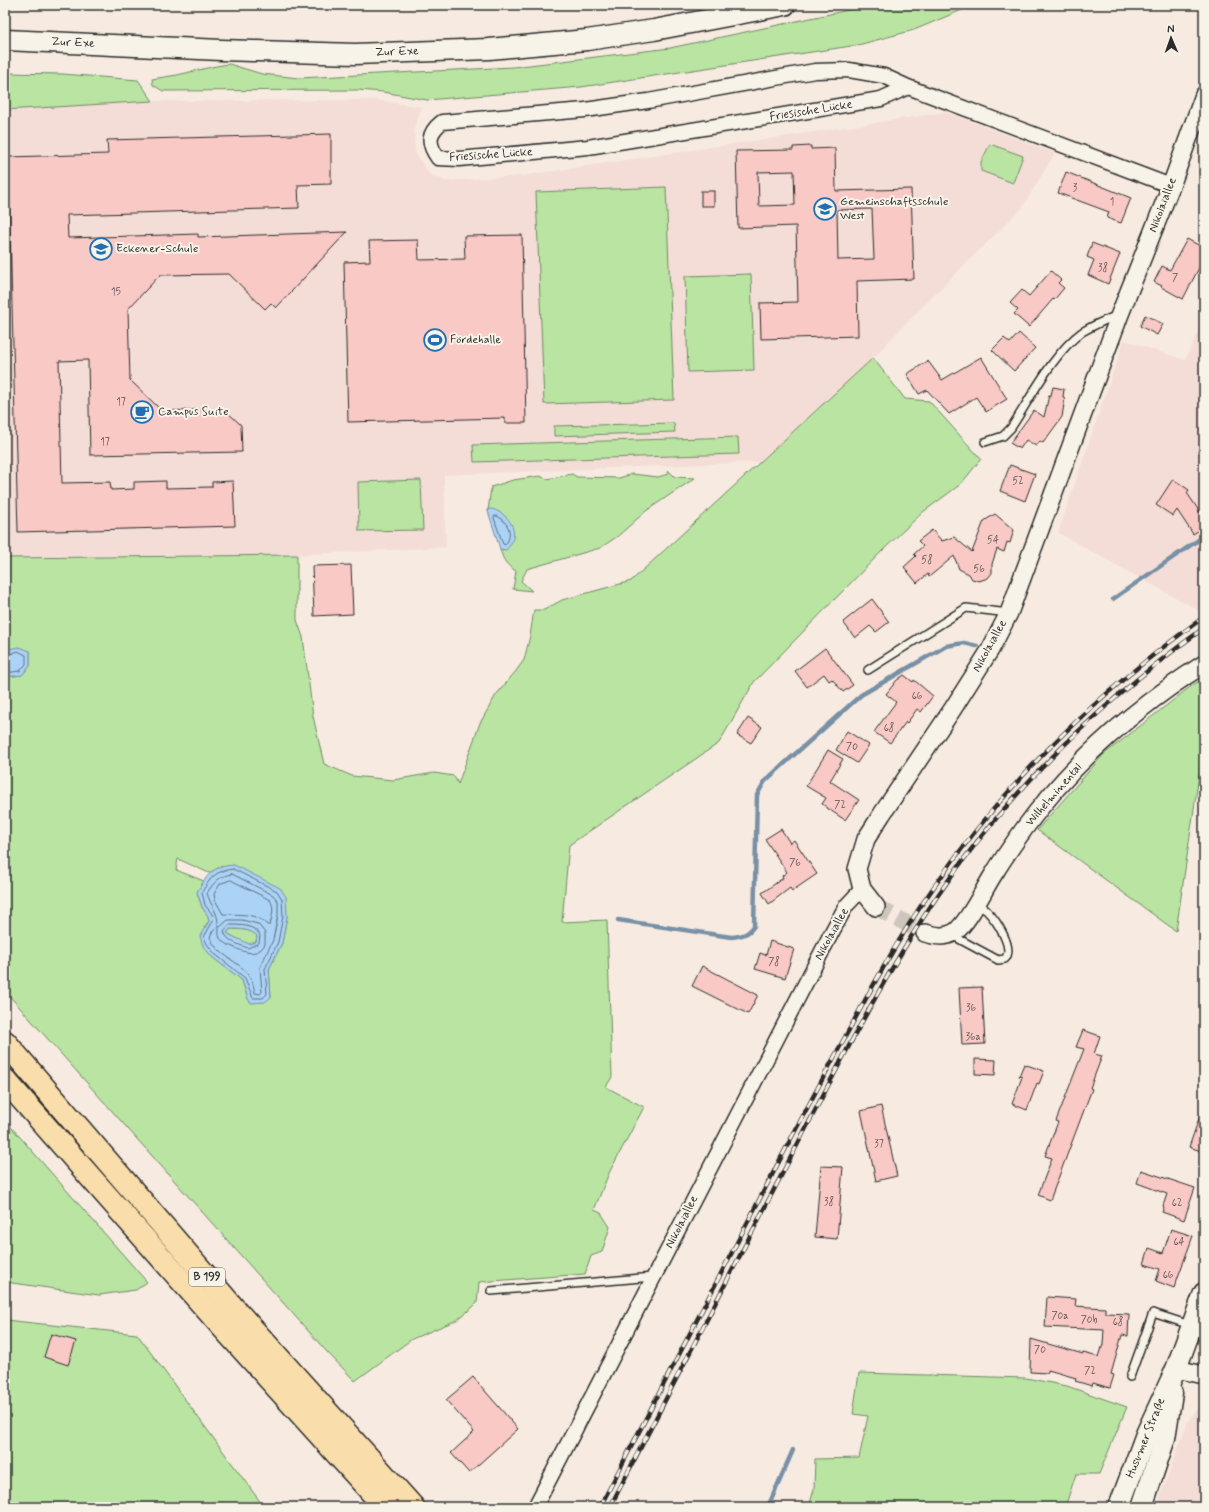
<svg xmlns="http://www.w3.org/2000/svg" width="1209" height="1512" viewBox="0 0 1209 1512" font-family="Mynerve,sans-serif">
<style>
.built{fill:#f4ddd6}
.green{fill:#b9e4a2;stroke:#728866;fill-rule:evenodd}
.water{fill:#abd3f6;stroke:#7890a5;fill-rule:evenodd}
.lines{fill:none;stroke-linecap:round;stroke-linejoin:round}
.shore{stroke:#5e6e7c;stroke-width:1}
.stream{stroke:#7890a5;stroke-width:4.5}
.building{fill:#f9c9c5;stroke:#2b2b2b;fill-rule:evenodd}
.tertiary-tunnel{stroke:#cec5bd;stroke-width:17;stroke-dasharray:17 8;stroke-linecap:butt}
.service-casing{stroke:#2b2b2b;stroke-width:10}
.minor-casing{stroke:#2b2b2b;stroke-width:17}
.tertiary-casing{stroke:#2b2b2b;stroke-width:20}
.secondary-casing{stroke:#2b2b2b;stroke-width:23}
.trunk-casing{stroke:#2b2b2b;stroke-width:25}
.service{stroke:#f7f3e8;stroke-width:7}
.minor{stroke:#f7f3e8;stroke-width:14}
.tertiary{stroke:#f7f3e8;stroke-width:17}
.secondary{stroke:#f7f3e8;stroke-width:20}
.trunk{stroke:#f9deab;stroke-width:22}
.rail-casing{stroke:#2b2b2b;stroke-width:4.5}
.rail{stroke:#f7f3e8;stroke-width:3;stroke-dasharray:9;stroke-linecap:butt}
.labels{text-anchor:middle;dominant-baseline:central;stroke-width:4;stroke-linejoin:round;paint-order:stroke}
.number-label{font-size:10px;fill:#5e5252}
.shield{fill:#f7f3e8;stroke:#686764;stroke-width:1}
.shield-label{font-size:11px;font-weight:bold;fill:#2b2b2b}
.street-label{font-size:12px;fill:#2b2b2b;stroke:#f7f3e8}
.poi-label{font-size:12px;fill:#2b2b2b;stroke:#f7f3e8;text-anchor:start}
</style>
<rect width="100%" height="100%" fill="#f7ebe1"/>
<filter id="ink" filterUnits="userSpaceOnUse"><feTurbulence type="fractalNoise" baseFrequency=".025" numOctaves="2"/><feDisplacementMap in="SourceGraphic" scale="8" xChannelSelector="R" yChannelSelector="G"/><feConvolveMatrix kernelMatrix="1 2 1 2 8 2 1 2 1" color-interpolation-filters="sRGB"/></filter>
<g filter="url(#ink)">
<g class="built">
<polygon points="376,100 422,107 414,128 415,152 430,175 446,181 520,176 946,112 1055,153 1022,208 915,314 873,358 760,462 444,475 446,547 292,555 6,558 5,110 153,101"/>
<polygon points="1204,320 1204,608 1200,611 1058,533 1124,340 1185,360"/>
<polygon points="1204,1405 1204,1507 1156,1507 1188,1421 1198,1409"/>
</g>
<g class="green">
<polygon points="872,5 974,5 914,30 858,45 581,87 427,100 383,92 358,90 163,91 153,85 152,79 177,75 216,66 229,64 262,74 299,78 513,67 670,48"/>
<polygon points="5,73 63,74 138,80 153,101 5,110"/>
<polygon points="990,144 1023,156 1013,183 981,171 981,162"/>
<polygon points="666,187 674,400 544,404 536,192"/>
<polygon points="751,274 754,370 688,372 685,276"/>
<path d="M 873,358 L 905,399 L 929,401 L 981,459 L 961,484 L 923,512 L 883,550 L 754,682 L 719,743 L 569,845 L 562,922 L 607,920 L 612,1077 L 606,1087 L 644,1107 L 609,1173 L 594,1210 L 601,1213 L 610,1227 L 602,1252 L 591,1256 L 585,1274 L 479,1282 L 477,1303 L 473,1307 L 457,1320 L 412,1339 L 355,1381 L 327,1352 L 5,991 L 5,677 L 22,675 L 30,666 L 30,651 L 9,649 L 5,653 L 5,555 L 6,558 L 297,555 L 297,620 L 303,637 L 313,716 L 324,764 L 352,776 L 393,780 L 434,773 L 454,776 L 458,784 L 480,723 L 496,695 L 516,671 L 524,660 L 530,636 L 534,610 L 544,610 L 562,600 L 631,581 ZM 178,859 L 209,873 L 222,866 L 287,916 L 282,943 L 269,969 L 271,997 L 248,999 L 242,980 L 212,957 L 204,927 L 209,921 L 208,916 L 202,907 L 197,892 L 204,881 L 176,870 Z"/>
<polygon points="674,423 675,432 554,436 554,426"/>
<polygon points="738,437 739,454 474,462 473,445"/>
<path d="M 668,470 L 675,477 L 695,478 L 646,511 L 618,536 L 600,548 L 527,569 L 521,581 L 532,591 L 513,589 L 516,571 C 506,565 503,560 500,549 L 503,550 L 488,511 L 491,487 L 513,480 L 540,476 L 547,479 L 572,474 L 577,477 L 619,478 L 632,474 L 658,477 L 668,474 Z"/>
<polygon points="421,480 423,530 359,531 358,482"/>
<polygon points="1204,678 1204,741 1176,931 1037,830 1103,755 1190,687"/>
<path d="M 230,929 C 239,929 251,929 257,936 L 256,942 L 249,945 L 230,935 L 227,933 Z"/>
<polygon points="5,1120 147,1282 136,1290 99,1295 5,1282"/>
<polygon points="5,1320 137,1334 264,1507 5,1507"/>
<polygon points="859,1373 1026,1378 1067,1386 1127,1407 1099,1474 1076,1474 1065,1507 809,1507 814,1489 815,1459 859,1458 868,1416 853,1414"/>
</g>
<g class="water">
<path d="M 490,509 C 493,509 495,510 499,512 C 514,520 519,537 506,550 L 500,549 L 488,511 Z"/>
<polygon points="19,647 30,651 30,666 22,675 5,677 5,653 9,649"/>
<path d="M 234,865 L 280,888 L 286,897 L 287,916 L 282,943 L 269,969 L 271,997 L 265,1002 L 251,1003 L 248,999 L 242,980 L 212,957 L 203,946 L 200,936 L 209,921 L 208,916 L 202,907 L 197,892 C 209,873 211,867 234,865 ZM 230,929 C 239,929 251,929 257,936 L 256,942 L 249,944 L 230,935 L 227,933 Z"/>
</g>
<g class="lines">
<g class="shore">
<path d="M 495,516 L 497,516 C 508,522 514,534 505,545 L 503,544 L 494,518 Z"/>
<polyline points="5,656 18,651 26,655 26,664 20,671 5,673"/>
<path d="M 233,869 L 277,891 L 282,899 L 283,916 L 278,942 L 265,969 L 267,994 L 263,998 L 253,998 L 245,978 L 215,954 L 207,944 L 204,937 L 213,921 L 212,914 L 205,905 L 202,892 C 211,877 215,871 233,869 Z"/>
<path d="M 232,874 L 273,895 L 278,901 L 278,915 L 273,940 L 260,967 L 262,992 L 260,994 L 255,993 C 254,987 252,979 249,975 C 238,960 216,955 210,937 L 212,932 L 218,927 L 219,928 C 219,932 218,935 220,938 C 223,943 228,945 233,947 C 244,952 257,958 265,944 L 265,933 L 258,924 L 242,920 L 228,920 L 220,927 L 218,926 C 219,913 210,905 207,893 C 214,882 219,876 232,874 Z"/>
<path d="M 231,880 L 270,900 C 275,907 272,917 270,925 L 267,925 C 256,912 238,915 223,914 L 215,900 L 214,894 L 220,884 Z"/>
<path d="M 230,925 C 241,925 254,925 260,935 L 259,943 L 248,948 C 240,945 225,941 224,931 Z"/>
</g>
<g class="stream">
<polyline points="1113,599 1204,536"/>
<path d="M 618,920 L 731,937 C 741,936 748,935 754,926 L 757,795 L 765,781 L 861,695 L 946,646 L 964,643 L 977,646"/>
<polyline points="768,1507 793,1450"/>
</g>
</g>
<g class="building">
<polygon points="331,134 331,184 298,185 299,208 67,215 68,238 198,234 198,237 347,232 276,308 271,303 265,309 229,274 160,275 128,309 130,380 162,411 224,409 241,425 242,452 90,455 88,360 59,361 62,483 110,482 111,490 134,489 134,482 166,481 166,488 212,487 212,482 233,481 235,526 18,532 8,157 108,154 107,140"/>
<path d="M 811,146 L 811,149 L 835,148 L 836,191 L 911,189 L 914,279 L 857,281 L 858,336 L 761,339 L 760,303 L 798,302 L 796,226 L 738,228 L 736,151 L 793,150 L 793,147 ZM 794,171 L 795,205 L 759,206 L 758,172 ZM 872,209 L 874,259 L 838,260 L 837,210 Z"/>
<polygon points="1066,172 1131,198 1121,223 1107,218 1109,212 1058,193"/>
<rect x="701" y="191" width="13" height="15"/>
<polygon points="522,235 526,423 505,423 505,418 348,422 344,262 370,261 369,241 418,240 419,260 465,259 464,236"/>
<polygon points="1187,239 1204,248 1204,258 1183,299 1161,287 1162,286 1154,282 1162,266 1170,270"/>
<polygon points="1092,243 1120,254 1108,284 1088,275 1094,260 1087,257"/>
<polygon points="1051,271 1061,280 1058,283 1064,288 1054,300 1053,299 1029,327 1014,314 1018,310 1010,303 1022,290 1029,296"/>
<polygon points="1145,315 1163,324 1157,335 1140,326"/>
<polygon points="1019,333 1035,348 1014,371 992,350 1004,338 1010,343"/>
<polygon points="981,357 1007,399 986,412 976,397 949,414 927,390 919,394 907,374 928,361 942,380"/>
<polygon points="1053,387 1064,389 1063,397 1065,398 1062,417 1043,443 1040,441 1036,446 1026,440 1020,449 1010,443 1034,410 1044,417 1049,395 1051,395"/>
<polygon points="1010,465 1035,474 1025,501 1000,491"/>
<polygon points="1173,479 1189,490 1187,493 1204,518 1204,527 1193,534 1177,510 1173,516 1156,505"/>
<polygon points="995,514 1014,530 1010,543 1007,542 1004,552 997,549 992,564 992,573 988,578 979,581 972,579 969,574 959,569 954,556 929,577 928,574 917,583 904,567 916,556 914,554 923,546 918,541 932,530 942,541 954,537 972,552 984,521"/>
<polygon points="351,565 353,614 314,616 312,566"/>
<polygon points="872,599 889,622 876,632 870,626 855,638 843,622"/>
<polygon points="825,648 853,685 843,692 832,679 829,681 824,674 807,687 795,671"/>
<polygon points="904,675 913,682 914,680 933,696 921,712 917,709 907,723 906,722 890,743 874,732 896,702 886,694 897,680"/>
<polygon points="748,718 762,727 751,743 737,735"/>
<polygon points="847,731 869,745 857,763 836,750"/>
<polygon points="828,750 843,759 830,781 859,800 845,820 827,808 827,807 822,804 826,798 806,786"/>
<polygon points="781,829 790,843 794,840 817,874 792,891 790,888 769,904 762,893 783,878 782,876 787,872 765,839"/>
<polygon points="770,941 794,949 785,978 755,969 760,953 766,955"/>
<polygon points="702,966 758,995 748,1014 692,986"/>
<polygon points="982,987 985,1044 962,1045 959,988"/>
<polygon points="1083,1030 1100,1036 1094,1054 1102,1056 1090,1088 1092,1089 1050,1200 1038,1195 1052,1158 1045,1156 1058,1122 1056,1121 1084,1049 1076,1047"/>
<polygon points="975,1059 996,1060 995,1075 975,1074"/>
<polygon points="1024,1064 1044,1071 1039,1084 1037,1083 1027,1110 1012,1104 1022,1077 1019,1076"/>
<polygon points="881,1106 897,1176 876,1181 861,1111"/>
<polygon points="1202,1110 1204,1110 1204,1152 1189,1147"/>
<polygon points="821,1166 843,1167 837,1239 815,1237"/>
<polygon points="1141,1170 1195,1188 1184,1220 1162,1212 1164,1207 1163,1206 1167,1194 1137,1183"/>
<polygon points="1171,1229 1193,1236 1174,1288 1156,1281 1160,1269 1144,1264 1149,1248 1163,1253"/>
<polygon points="1047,1297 1076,1299 1075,1306 1105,1308 1105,1313 1129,1314 1128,1336 1122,1335 1111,1374 1114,1375 1110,1388 1093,1383 1092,1386 1075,1381 1076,1378 1048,1370 1048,1373 1030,1372 1031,1339 1083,1354 1083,1353 1099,1357 1103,1344 1104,1330 1045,1327"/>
<polygon points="51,1334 76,1341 68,1365 44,1357"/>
<polygon points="473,1377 518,1429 469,1473 451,1453 474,1432 446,1400"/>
</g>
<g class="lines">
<polyline class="tertiary-tunnel" points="876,907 925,933"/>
<g class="service-casing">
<g id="service">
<path d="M 985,442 L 1003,436 L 1011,428 C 1030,399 1054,352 1082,332 C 1094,325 1105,320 1118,315"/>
<polyline points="868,670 966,608 1009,613"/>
<path d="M 954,933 L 959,939 L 998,960 L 1005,959 C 1015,948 996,920 987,911 C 984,908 980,906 976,904"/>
<polyline points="491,1291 653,1277"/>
<polyline points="1130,1377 1153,1313 1190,1325"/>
</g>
</g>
<g class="minor-casing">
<g id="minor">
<path d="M 908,87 L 881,99 L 588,147 L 459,159 L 438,158 C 427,143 428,133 442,122 L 585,110 L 648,101 L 815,71 L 849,70 L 884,76 L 908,87 L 1171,186"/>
<polyline points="535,1507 833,930 846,906 862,889"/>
</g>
</g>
<g class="tertiary-casing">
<g id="tertiary">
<polyline points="876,907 862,889 857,869 866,839 882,814 952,710 990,650 1009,613 1120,314 1171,186 1204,95"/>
<path d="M 925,933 C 935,936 945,938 955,932 C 970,921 984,888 995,872 C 1004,857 1014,843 1024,829 C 1072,763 1135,708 1204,664"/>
<polyline points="1176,1369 1204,1375"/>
</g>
</g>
<g class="secondary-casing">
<g id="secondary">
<polyline points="5,40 221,50 355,54 489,49 587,40 654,30 785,5"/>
<polyline points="1119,1507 1146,1434 1176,1369 1204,1293"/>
<polyline points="1142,1507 1165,1438 1172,1393"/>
</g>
</g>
<g class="trunk-casing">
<g id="trunk">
<polyline points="5,1042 232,1306 413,1507"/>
<polyline points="5,1080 216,1320 385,1507"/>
</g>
</g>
<use href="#service" class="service"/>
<use href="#minor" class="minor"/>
<use href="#tertiary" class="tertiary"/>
<use href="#secondary" class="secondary"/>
<use href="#trunk" class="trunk"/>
<g class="rail-casing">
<g id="rail">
<path d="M 600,1507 C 657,1397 714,1287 771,1177 C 799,1123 827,1070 856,1017 C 879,974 903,931 931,891 C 1007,781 1096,694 1204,617"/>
<path d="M 610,1507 C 666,1397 724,1287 781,1176 C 830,1083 877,986 936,898 C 1007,793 1101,702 1204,628"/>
</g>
</g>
<use href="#rail" class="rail"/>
</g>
</g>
<defs>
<g id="school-ring" transform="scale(1.15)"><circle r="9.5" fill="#f7f3e8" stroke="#1f6fb2" stroke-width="1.5"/><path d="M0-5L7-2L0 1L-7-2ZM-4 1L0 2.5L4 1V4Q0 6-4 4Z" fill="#1f6fb2"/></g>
<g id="stadium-ring" transform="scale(1.15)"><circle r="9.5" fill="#f7f3e8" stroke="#1f6fb2" stroke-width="1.5"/><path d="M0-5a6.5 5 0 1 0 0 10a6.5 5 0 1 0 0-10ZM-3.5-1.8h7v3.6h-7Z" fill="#1f6fb2"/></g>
<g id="cafe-ring" transform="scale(1.15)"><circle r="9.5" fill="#f7f3e8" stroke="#1f6fb2" stroke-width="1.5"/><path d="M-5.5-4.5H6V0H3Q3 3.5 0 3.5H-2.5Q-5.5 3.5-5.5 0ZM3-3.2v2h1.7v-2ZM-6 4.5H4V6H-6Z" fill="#1f6fb2"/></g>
</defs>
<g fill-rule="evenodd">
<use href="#school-ring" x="825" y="209"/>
<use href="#school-ring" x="101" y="249"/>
<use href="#stadium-ring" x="435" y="340"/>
<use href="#cafe-ring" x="142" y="412"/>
</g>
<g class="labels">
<g class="number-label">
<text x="1075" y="188">3</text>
<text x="1112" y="202">1</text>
<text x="1103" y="268">38</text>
<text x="1175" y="278">7</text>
<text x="116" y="292">15</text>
<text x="121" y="402">17</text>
<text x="105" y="442">17</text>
<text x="1018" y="481">52</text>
<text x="993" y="540">54</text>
<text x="927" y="560">58</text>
<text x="979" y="569">56</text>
<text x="917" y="696">66</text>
<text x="889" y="728">68</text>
<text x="852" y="747">70</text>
<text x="840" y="805">72</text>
<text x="795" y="863">76</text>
<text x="774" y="962">78</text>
<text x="971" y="1008">36</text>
<text x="973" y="1037">36a</text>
<text x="879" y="1144">37</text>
<text x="829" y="1202">38</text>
<text x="1177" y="1203">62</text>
<text x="1179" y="1242">64</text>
<text x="1168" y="1275">66</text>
<text x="1060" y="1316">70a</text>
<text x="1089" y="1320">70b</text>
<text x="1118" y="1322">68</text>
<text x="1040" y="1350">70</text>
<text x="1090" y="1371">72</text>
</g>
<rect class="shield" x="189" y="1268" width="36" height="18" rx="3"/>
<g class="shield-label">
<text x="207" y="1277">B 199</text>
</g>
<g class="street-label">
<text transform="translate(73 43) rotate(3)">Zur Exe</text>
<text transform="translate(397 52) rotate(-2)">Zur Exe</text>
<text transform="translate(811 111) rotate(-9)">Friesische Lücke</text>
<text transform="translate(491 155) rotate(-4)">Friesische Lücke</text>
<text transform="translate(1163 205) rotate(-69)">Nikolaiallee</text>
<text transform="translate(990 646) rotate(-61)">Nikolaiallee</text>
<text transform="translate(1054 795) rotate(-49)">Wilhelminental</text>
<text transform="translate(832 934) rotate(-61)">Nikolaiallee</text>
<text transform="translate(682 1222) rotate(-63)">Nikolaiallee</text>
<text transform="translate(1146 1438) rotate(-68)">Husumer Straße</text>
</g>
<g class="poi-label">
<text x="840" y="202">Gemeinschaftsschule<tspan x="840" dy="14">West</tspan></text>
<text x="116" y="249">Eckener-Schule</text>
<text x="450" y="340">Fördehalle</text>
<text x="158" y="412">Campus Suite</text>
</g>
</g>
<rect width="1209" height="1512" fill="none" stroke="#f7f3e8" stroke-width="20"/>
<rect x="10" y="10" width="1189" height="1492" fill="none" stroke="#2b2b2b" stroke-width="1.5" filter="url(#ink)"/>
<g transform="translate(1171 38) rotate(358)" stroke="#f7f3e8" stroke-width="3" paint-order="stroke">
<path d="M0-3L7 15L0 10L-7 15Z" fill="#2b2b2b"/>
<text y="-6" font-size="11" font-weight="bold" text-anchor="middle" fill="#2b2b2b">N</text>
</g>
</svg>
